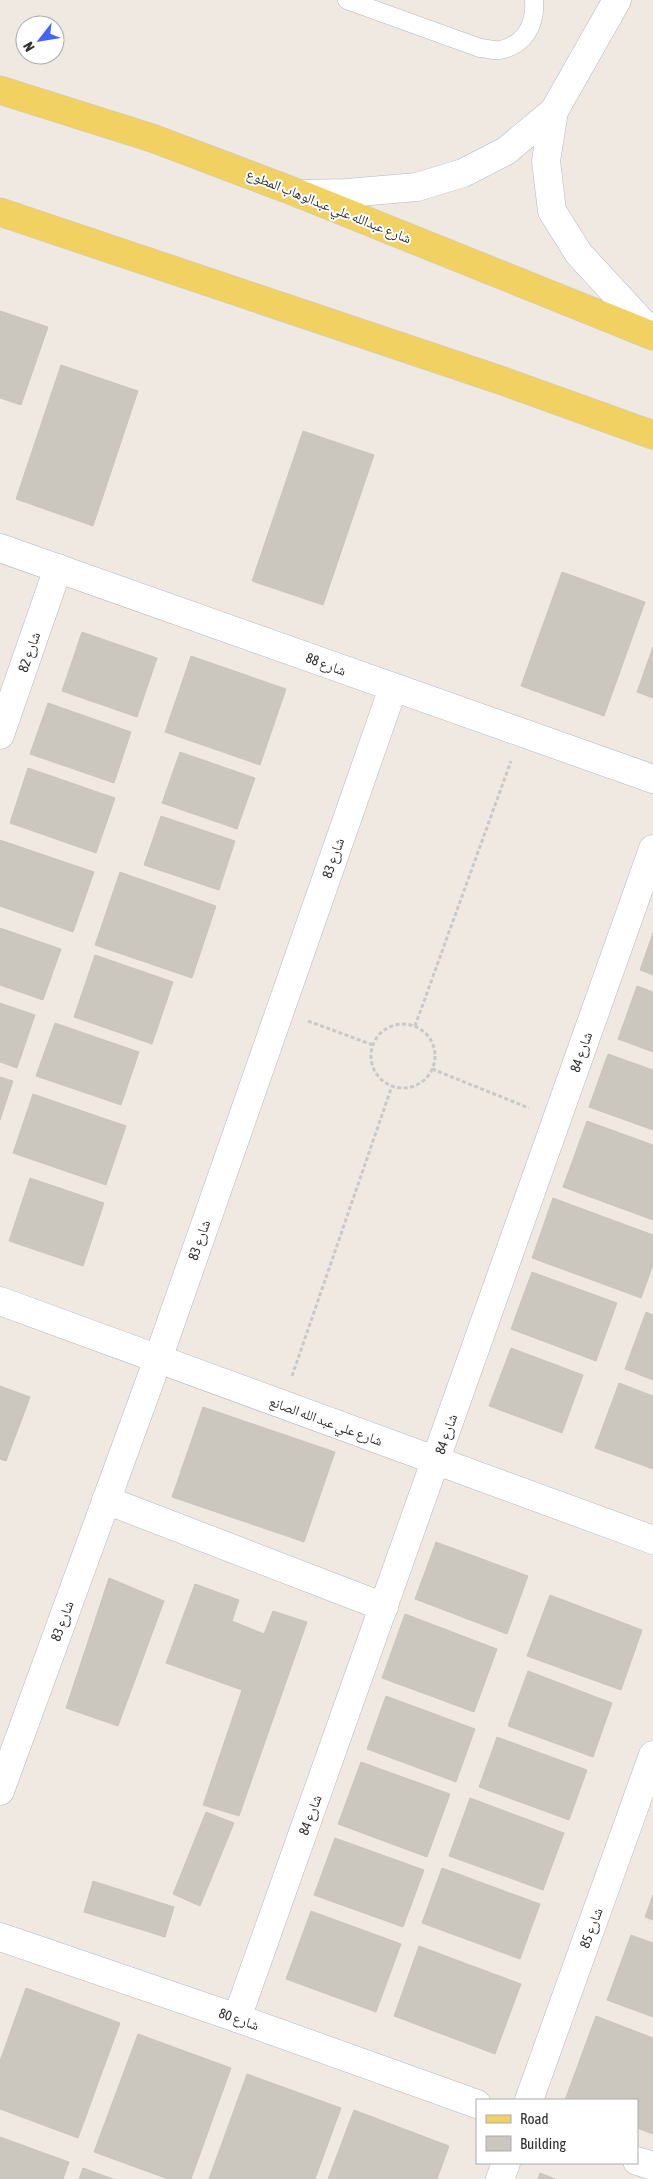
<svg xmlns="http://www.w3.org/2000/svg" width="653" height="2179" viewBox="0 0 653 2179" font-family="'Asap Condensed','Noto Naskh Arabic',sans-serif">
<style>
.building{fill:#cbc7bf;stroke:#cbc5ba}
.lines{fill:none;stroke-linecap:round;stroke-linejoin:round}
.lane-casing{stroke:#b4b7c1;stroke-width:19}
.street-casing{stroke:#b4b7c1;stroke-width:29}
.secondary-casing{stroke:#b4b7c1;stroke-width:29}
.primary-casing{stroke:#c9c9c9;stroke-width:29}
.path{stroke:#c9c9c9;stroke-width:3;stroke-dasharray:4 2.5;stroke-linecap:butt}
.lane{stroke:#fff;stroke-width:18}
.street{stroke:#fff;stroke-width:28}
.secondary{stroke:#fff;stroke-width:28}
.primary{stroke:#f2d163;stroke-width:28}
.labels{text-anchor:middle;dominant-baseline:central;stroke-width:4;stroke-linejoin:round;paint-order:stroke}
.street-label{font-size:14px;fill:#2e2e2e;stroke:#fff}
</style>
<rect width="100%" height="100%" fill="#efe9e1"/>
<g class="building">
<polygon points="0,311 48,327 21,405 0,398"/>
<polygon points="61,365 138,391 93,526 16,499"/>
<polygon points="303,431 374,455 323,605 252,581"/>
<polygon points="562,572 645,602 604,716 521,686"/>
<polygon points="82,632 157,658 137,717 62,691"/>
<polygon points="653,647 653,698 637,692"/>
<polygon points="191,656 286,689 260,765 165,732"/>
<polygon points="48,703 131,732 114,783 30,754"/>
<polygon points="180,752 255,778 237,829 162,803"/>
<polygon points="28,768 115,798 96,853 10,823"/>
<polygon points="161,816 235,841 219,890 144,865"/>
<polygon points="0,840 94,872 73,932 0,906"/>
<polygon points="120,872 216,906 192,978 95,945"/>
<polygon points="0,928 61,949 43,1000 0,985"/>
<polygon points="653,933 653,975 640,970"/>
<polygon points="95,955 173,982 152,1044 74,1017"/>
<polygon points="637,986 653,992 653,1052 618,1039"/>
<polygon points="0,1003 35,1015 17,1068 0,1062"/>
<polygon points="55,1023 139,1052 121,1105 36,1076"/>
<polygon points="608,1054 653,1070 653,1130 589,1107"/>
<polygon points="0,1077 13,1081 0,1120"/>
<polygon points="33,1094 126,1126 106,1185 13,1153"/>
<polygon points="587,1121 653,1145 653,1220 563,1187"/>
<polygon points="30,1178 104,1203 83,1266 9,1241"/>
<polygon points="553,1198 653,1235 653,1265 641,1298 532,1258"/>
<polygon points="532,1272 617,1303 596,1361 511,1329"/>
<polygon points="646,1312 653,1315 653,1380 625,1369"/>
<polygon points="511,1348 583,1375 562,1433 489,1406"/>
<polygon points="619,1383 653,1396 653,1469 595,1448"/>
<polygon points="0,1386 30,1397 6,1461 0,1459"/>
<polygon points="203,1407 335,1452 304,1542 172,1497"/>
<polygon points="436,1542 528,1576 507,1634 415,1599"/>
<polygon points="109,1578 164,1601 118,1726 66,1708"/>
<polygon points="195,1584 239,1600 232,1621 264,1634 273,1611 307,1622 239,1816 203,1805 242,1690 166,1663"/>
<polygon points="550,1595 642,1630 621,1690 527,1656"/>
<polygon points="405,1614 497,1649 474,1712 382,1678"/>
<polygon points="528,1671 612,1703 593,1757 508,1726"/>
<polygon points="386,1696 475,1729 456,1782 367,1749"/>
<polygon points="497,1737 587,1770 569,1820 479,1787"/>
<polygon points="361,1762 450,1794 427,1857 338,1824"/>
<polygon points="470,1798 564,1833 543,1890 449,1856"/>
<polygon points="206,1812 234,1823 200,1906 173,1894"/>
<polygon points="335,1838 424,1870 403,1927 314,1895"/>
<polygon points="442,1868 540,1904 520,1959 422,1923"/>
<polygon points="93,1881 174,1907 165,1937 84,1912"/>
<polygon points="653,1895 653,1920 645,1917"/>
<polygon points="311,1911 401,1944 376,2012 286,1979"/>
<polygon points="631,1935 653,1943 653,2017 607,2000"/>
<polygon points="419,1946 521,1984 495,2054 394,2016"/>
<polygon points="26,1988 120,2023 78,2138 0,2109 0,2061"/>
<polygon points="596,2016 653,2038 653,2134 637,2128 637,2100 565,2100"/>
<polygon points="138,2034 231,2068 191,2179 168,2179 94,2152"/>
<polygon points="247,2074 341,2108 315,2179 209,2179"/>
<polygon points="354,2110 449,2146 437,2179 328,2179"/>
<polygon points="0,2137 69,2162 63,2179 0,2179"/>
<polygon points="83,2168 113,2179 79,2179"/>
<polygon points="540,2173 555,2179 538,2179"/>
</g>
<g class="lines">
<g class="lane-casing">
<path id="lane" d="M 347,0 L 480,48 C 486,48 494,51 500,50 C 525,45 536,24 534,0"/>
</g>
<g class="street-casing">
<g id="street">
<polyline points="0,548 653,779"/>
<polyline points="0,735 58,568"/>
<polyline points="0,1301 653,1540"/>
<polyline points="106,1500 384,1607"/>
<polyline points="0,1791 158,1359 393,688"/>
<polyline points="0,1937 237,2018 477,2104"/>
<polyline points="237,2018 653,849"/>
<polyline points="529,2100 653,1755"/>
<polyline points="637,2161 653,2166"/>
<polyline points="500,2179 506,2163"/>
</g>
</g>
<g class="secondary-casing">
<g id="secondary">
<polyline points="554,111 546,161 552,211 579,254 653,334"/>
<polyline points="300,194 347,193 417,187 463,173 506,151 554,111 617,0"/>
</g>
</g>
<g class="primary-casing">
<g id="primary">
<polyline points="0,90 152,138 300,194 653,336"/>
<polyline points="0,212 503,381 653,435"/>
</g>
</g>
<g class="path">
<polyline points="308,1021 373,1045"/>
<circle cx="403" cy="1056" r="32"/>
<polyline points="415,1026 511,761"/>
<polyline points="432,1069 529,1108"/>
<polyline points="292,1376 392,1086"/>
</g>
<use href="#lane" class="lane"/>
<use href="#street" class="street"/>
<use href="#secondary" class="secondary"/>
<use href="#primary" class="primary"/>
</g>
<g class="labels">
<g class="street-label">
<text transform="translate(329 206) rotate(22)">شارع عبدالله علي عبدالوهاب المطوع</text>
<text transform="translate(29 652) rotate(-71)">شارع 82</text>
<text transform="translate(326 664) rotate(20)">شارع 88</text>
<text transform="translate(333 858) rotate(-71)">شارع 83</text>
<text transform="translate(581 1052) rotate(-71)">شارع 84</text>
<text transform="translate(199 1240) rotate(-71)">شارع 83</text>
<text transform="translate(326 1421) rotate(20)">شارع علي عبد الله الصانع</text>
<text transform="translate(446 1434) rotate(-71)">شارع 84</text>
<text transform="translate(62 1621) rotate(-70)">شارع 83</text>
<text transform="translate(310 1815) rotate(-70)">شارع 84</text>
<text transform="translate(591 1928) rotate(-70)">شارع 85</text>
<text transform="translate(239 2019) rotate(19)">شارع 80</text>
</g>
</g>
<rect x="476" y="2099" width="162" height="65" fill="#ffffff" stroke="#ababab"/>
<rect x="486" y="2115" width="25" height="8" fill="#f2d163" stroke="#ababab"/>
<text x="520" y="2124" font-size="15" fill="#2e2e2e">Road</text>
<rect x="486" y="2136" width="25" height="15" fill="#cbc7bf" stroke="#ababab"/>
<text x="520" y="2149" font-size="15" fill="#2e2e2e">Building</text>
<g transform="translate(40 40) rotate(239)"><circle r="24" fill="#ffffff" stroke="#ababab"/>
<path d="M0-4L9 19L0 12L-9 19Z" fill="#4264fb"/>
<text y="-8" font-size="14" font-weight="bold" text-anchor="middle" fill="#2e2e2e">N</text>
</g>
</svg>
